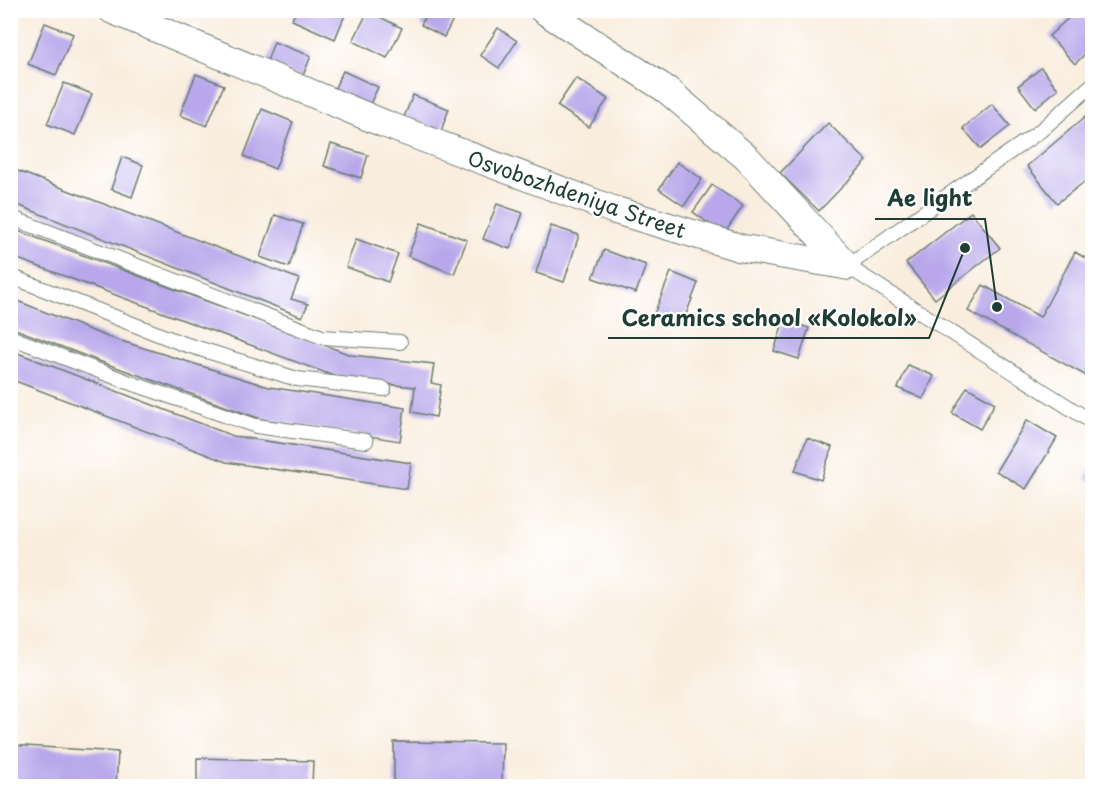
<svg xmlns="http://www.w3.org/2000/svg" width="1103" height="797" viewBox="0 0 1103 797" font-family="'Playpen Sans',sans-serif">
<style>
.building{fill:#b8a8eb}
.lines{fill:none;stroke-linecap:round;stroke-linejoin:round}
.lane-casing{stroke:#6b7b70;stroke-width:16}
.street-casing{stroke:#6b7b70;stroke-width:29}
.lane{stroke:#fff;stroke-width:14}
.street{stroke:#fff;stroke-width:27}
.labels{text-anchor:middle;dominant-baseline:central;stroke-width:4.5;stroke-linejoin:round;paint-order:stroke}
.street-label{font-size:21px;fill:#1f3d34;stroke:#fff}
.leader{fill:none;stroke:#1f3d34;stroke-width:2}
.callout-dot{fill:#1f3d34;stroke:#fff;stroke-width:2}
.callout-label{font-size:22px;text-anchor:middle;font-weight:bold;fill:#1f3d34;stroke:#fff;stroke-width:4.5;stroke-linejoin:round;paint-order:stroke}
</style>
<rect width="100%" height="100%" fill="#fff"/>
<filter id="ink" filterUnits="userSpaceOnUse"><feTurbulence type="fractalNoise" baseFrequency=".0167" numOctaves="2"/><feDisplacementMap in="SourceGraphic" scale="12" xChannelSelector="R" yChannelSelector="G"/><feConvolveMatrix kernelMatrix="1 2 1 2 8 2 1 2 1" color-interpolation-filters="sRGB"/></filter>
<filter id="wash" filterUnits="userSpaceOnUse"><feTurbulence type="fractalNoise" baseFrequency=".008" numOctaves="4" result="noise"/><feDisplacementMap in="SourceGraphic" scale="24" xChannelSelector="R" yChannelSelector="G"/><feGaussianBlur stdDeviation="1.35" result="paint"/><feColorMatrix in="noise" values="0 0 0 0 0 0 0 0 0 0 0 0 0 0 0 0 0 1.4 0 .05"/><feComposite in="paint" operator="in"/></filter>
<g filter="url(#wash)">
<rect width="100%" height="100%" fill="#f9edde"/>
<g id="blocks">
<g class="building">
<polygon points="296,10 347,10 335,39 292,20"/>
<polygon points="428,10 458,10 444,37 421,25"/>
<polygon points="1077,10 1092,10 1092,47 1075,64 1049,36"/>
<polygon points="368,11 402,28 387,58 353,41"/>
<polygon points="45,23 73,34 56,75 28,64"/>
<polygon points="498,28 517,41 499,68 480,55"/>
<polygon points="274,42 311,56 302,78 266,64"/>
<polygon points="1041,68 1058,89 1035,108 1018,86"/>
<polygon points="343,71 378,87 368,108 333,92"/>
<polygon points="196,74 224,85 207,126 180,115"/>
<polygon points="576,78 608,99 589,127 557,106"/>
<polygon points="64,83 92,94 75,135 47,124"/>
<polygon points="413,95 449,109 441,131 404,117"/>
<polygon points="992,104 1010,126 981,149 963,128"/>
<polygon points="262,109 293,122 275,169 244,156"/>
<polygon points="1092,111 1092,176 1057,203 1027,166"/>
<polygon points="828,123 867,161 819,211 780,173"/>
<polygon points="331,144 368,155 361,178 324,166"/>
<polygon points="122,157 143,165 132,197 111,189"/>
<polygon points="677,162 702,179 684,206 659,189"/>
<polygon points="10,168 299,279 291,299 308,304 302,317 10,202"/>
<polygon points="712,185 743,206 724,234 693,212"/>
<polygon points="497,204 523,213 510,249 483,239"/>
<polygon points="971,212 1000,248 935,299 906,263"/>
<polygon points="275,215 303,224 289,267 260,257"/>
<polygon points="421,223 467,240 454,274 408,256"/>
<polygon points="551,226 579,235 564,282 536,273"/>
<polygon points="10,228 351,355 434,364 431,383 441,385 436,417 412,412 415,387 345,380 10,256"/>
<polygon points="356,239 398,254 388,282 346,267"/>
<polygon points="604,250 646,265 636,293 593,278"/>
<polygon points="1075,252 1092,262 1092,330 1089,337 1092,340 1092,379 968,311 983,285 1040,317"/>
<polygon points="671,272 698,283 682,325 654,314"/>
<polygon points="10,298 105,336 269,387 405,408 400,441 261,419 96,360 10,327"/>
<polygon points="784,320 809,328 799,359 774,351"/>
<polygon points="10,350 233,436 411,463 407,489 226,462 10,379"/>
<polygon points="908,365 934,376 923,399 898,388"/>
<polygon points="967,387 995,403 980,429 952,413"/>
<polygon points="1027,420 1057,438 1026,489 996,471"/>
<polygon points="807,438 832,447 821,480 795,471"/>
<polygon points="1092,466 1092,483 1085,479"/>
<polygon points="394,742 503,743 502,786 394,785"/>
<polygon points="10,745 118,752 116,786 10,786"/>
<polygon points="197,758 313,761 312,786 197,786"/>
</g>
</g>
</g>
<g filter="url(#ink)">
<use href="#blocks" fill-opacity="0" stroke="#6b7b70" stroke-width="1.5"/>
<g class="lines">
<g class="lane-casing">
<g id="lane">
<polyline points="1092,85 1040,131 847,266 1092,422"/>
<polyline points="10,217 322,337 400,342"/>
<polyline points="10,276 181,343 297,379 384,389"/>
<polyline points="10,337 128,382 256,426 366,441"/>
</g>
</g>
<g class="street-casing">
<g id="street">
<polyline points="112,10 385,124 614,210 741,248 847,266"/>
<polyline points="543,10 667,90 747,158 847,266"/>
</g>
</g>
<use href="#lane" class="lane"/>
<use href="#street" class="street"/>
</g>
</g>
<g class="labels">
<g class="street-label">
<text transform="translate(577 193) rotate(19)">Osvobozhdeniya Street</text>
</g>
</g>
<path class="leader" d="M997 307L985 219H875M965 248L929 338H608"/>
<g class="callout-dot">
<circle cx="997" cy="307" r="6"/>
<circle cx="965" cy="248" r="6"/>
</g>
<g class="callout-label">
<text x="930" y="206">Ae light</text>
<text x="769" y="326">Ceramics school «Kolokol»</text>
</g>
<rect width="1103" height="797" fill="none" stroke="#fff" stroke-width="36"/>
</svg>
